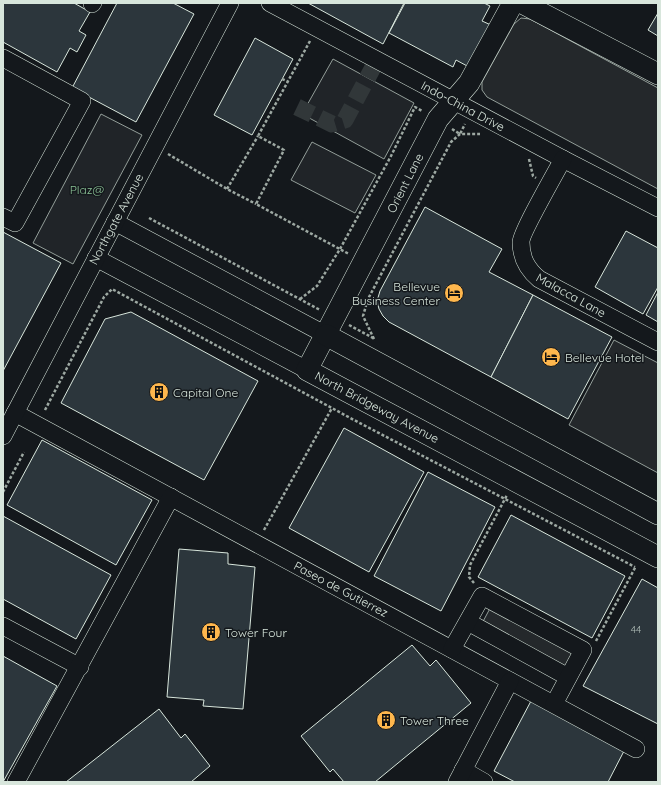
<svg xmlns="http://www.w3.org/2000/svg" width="661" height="785" viewBox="0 0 661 785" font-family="Quicksand,sans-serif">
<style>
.green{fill:#202428;stroke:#939e99}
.parking{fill:#24282b;stroke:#939e99}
.building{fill:#2c363c;stroke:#d8e6dc}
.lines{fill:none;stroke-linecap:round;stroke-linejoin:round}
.minor-tunnel{stroke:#313739;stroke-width:17;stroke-dasharray:17 8;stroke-linecap:butt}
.minor-casing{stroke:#d8e6dc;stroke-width:18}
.major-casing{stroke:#d8e6dc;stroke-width:22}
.path{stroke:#9da8a2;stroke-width:2.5;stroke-dasharray:3 2;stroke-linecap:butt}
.minor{stroke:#14181c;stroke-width:17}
.major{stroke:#14181c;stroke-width:21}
.labels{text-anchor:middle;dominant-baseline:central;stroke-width:3;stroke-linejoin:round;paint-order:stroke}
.number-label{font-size:10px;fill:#adbab4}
.street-label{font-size:12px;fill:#d8e6dc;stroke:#14181c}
.park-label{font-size:12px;fill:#8ac095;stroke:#14181c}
.poi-label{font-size:12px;fill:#d8e6dc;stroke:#14181c;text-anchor:start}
</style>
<rect width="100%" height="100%" fill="#14181c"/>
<g class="green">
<polygon points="333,59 414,103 384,159 302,114"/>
<polygon points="101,114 142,135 73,264 33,243"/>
<polygon points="312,142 376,175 355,213 291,180"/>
</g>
<g class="parking">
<polygon points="521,18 530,19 658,88 658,189 487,97 482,90 482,82 514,24"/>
<polygon points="614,340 658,363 658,473 569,425"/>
<polygon points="495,599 578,643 562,673 479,629"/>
</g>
<g class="building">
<polygon points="3,3 74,3 90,12 79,31 86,35 77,52 70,48 57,72 3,42"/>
<polygon points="117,3 173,3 194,14 136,122 72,88"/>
<polygon points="308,3 404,3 383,44"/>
<polygon points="405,3 484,3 490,6 482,21 491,25 469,67 456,60 453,67 389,33"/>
<polygon points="658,13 658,36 648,30"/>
<polygon points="255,38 293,59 252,135 214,115"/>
<polygon points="425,207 502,249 489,272 533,295 491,377 389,322 383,316 379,309 377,301 380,291"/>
<polygon points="626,231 658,248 658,287 643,314 595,287"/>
<polygon points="3,232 61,263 3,371"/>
<polygon points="658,292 658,322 646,315"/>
<polygon points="533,295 612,337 568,419 491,377"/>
<polygon points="131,312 258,381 204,480 61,403 105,319"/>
<polygon points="344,428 424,472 369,572 289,528"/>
<polygon points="42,440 152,500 116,565 7,505"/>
<polygon points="428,472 495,507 441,611 374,576"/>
<polygon points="511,515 625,576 592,638 478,577"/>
<polygon points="3,516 111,575 76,639 3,599"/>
<polygon points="179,549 228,553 228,564 255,567 243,709 203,706 204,700 167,697"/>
<polygon points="642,579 658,588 658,724 583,686"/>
<polygon points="412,645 430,666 436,660 471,703 375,782 344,782 333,769 330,772 301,736"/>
<polygon points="3,656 57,686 3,782"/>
<polygon points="531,701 624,751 608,782 515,782 494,771"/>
<polygon points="159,709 181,738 185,734 210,766 191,782 66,782"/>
</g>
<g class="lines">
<polyline class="minor-tunnel" points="297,107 332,124 345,120 377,60"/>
<g class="minor-casing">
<g id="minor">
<polyline points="270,3 563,159 658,208"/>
<polyline points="92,4 93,3"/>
<polyline points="3,58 82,101 15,223 3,217"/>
<path d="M 563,159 C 556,172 521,233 521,242 C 521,258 527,269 539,279 L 658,342"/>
<polyline points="115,222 326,335"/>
<polyline points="96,258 307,370"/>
<polyline points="15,413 636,749"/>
<polyline points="3,436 230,3"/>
<polyline points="468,622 568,677"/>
<polyline points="3,626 80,667"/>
<polyline points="452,649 482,596 583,650 554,704"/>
<polyline points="463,770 484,782"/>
<polyline points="16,782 171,497"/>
<polyline points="457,782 510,681"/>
</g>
</g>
<g class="major-casing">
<g id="major">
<polyline points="513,3 469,83 438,119 307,370 658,557"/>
<polyline points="522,3 658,74"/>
<polyline points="326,335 658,514"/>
</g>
</g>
<g class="path">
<polyline points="310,41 258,136 284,150 256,204 349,254"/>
<polyline points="282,79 287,81"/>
<polyline points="452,129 460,134 465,124"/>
<polyline points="168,154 227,189 256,204"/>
<polyline points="529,159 533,176 536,178"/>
<polyline points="227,189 258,136"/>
<polyline points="149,218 320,310"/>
<polyline points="300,299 317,286 340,249 391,156 415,107 422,111"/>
<polyline points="349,325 375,339"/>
<polyline points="374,339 363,316 368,299 451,142 460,134 480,134"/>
<polyline points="45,410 104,297 112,289 354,420 635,567"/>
<polyline points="3,492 24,452"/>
<polyline points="264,530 332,408"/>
<polyline points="474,583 469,577 470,565 507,495"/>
<polyline points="596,641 636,566"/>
</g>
<use href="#minor" class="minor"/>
<use href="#major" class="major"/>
</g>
<defs>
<g id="hotel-disc" transform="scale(1)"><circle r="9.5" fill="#ffb74d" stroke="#14181c"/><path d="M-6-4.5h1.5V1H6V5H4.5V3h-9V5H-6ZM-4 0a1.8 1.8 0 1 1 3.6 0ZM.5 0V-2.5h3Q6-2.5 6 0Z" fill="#111"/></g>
<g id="building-disc" transform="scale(1)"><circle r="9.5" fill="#ffb74d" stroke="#14181c"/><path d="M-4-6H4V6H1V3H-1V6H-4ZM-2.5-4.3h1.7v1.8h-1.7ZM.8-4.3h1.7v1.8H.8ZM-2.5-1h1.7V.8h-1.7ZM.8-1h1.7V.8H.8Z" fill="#111"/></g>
</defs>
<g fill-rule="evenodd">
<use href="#hotel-disc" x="454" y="293"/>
<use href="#hotel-disc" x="551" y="357"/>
<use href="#building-disc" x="159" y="392"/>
<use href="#building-disc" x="211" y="632"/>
<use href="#building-disc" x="386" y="720"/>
</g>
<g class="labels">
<g class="number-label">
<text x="636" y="629">44</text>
</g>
<g class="street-label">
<text transform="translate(463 106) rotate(28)">Indo-China Drive</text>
<text transform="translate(405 183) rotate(-63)">Orient Lane</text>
<text transform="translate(116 219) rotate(-62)">Northgate Avenue</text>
<text transform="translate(571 295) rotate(29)">Malacca Lane</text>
<text transform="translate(377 407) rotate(28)">North Bridgeway Avenue</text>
<text transform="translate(341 589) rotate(28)">Paseo de Gutierrez</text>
</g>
<g class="park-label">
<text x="87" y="189">Plaz@</text>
</g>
<g class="poi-label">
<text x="440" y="286" text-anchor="end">Bellevue<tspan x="440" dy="14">Business Center</tspan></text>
<text x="565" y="357">Bellevue Hotel</text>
<text x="173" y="392">Capital One</text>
<text x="225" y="632">Tower Four</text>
<text x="400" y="720">Tower Three</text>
</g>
</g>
<rect width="661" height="785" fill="none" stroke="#d8e6dc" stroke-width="8"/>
</svg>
